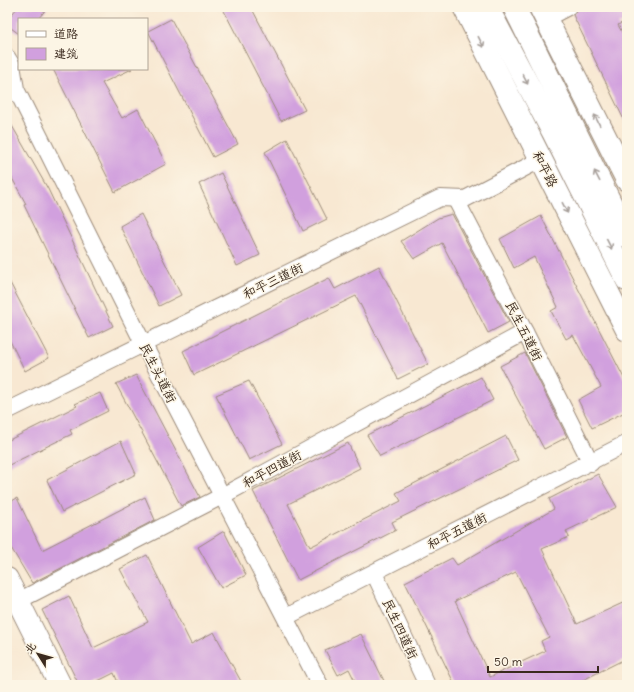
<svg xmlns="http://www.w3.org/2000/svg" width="634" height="692" viewBox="0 0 634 692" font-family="Delius,'LXGW WenKai TC',sans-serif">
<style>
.building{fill:#d1a0de;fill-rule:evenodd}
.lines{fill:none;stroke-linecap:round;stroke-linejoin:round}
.street-casing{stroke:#9a8978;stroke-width:18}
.secondary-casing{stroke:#9a8978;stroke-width:24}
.primary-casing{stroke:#9a8978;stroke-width:24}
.street{stroke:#fff;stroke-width:16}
.secondary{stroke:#fff;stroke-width:22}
.primary{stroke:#fff;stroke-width:22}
.oneway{stroke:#a79f9a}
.labels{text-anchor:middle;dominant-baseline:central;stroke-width:3;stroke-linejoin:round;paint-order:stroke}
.street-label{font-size:13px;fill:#3b2a1e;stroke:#fcf5e5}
</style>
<rect width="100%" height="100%" fill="#fcf5e5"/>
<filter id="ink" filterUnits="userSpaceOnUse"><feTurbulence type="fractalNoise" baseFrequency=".025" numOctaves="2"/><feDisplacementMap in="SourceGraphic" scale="8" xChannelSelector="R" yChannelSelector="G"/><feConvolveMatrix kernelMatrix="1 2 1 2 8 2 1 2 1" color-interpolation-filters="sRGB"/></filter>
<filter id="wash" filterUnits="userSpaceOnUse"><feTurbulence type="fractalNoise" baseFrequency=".012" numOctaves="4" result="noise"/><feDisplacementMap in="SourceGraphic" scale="16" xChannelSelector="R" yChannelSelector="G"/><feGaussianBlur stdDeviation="0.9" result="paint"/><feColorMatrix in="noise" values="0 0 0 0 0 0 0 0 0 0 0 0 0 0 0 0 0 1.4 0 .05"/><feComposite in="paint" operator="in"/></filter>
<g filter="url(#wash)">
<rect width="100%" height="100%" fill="#f8e8d2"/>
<g id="blocks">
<g class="building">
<polygon points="18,7 48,7 38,19 19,19 19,34 7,25 7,20"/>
<polygon points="222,7 251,7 305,110 281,121"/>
<polygon points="579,7 627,7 627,20 618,25 627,41 627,126 573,15"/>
<polygon points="171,19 238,144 213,157 148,31"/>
<polygon points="53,69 132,69 102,83 122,118 138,109 166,164 115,192"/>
<polygon points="7,117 48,189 113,326 89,338 24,205 26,204 7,169"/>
<polygon points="287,139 327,219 303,231 265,152"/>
<polygon points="221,173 260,255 237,266 199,184"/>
<polygon points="141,214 181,295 159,306 120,226"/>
<polygon points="452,214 509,322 488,333 442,243 414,259 401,241 438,218"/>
<polygon points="541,216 627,384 627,411 592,428 578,400 601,387 573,335 566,339 551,311 558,307 534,257 514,268 500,239"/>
<polygon points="379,266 428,364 398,379 356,296 194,375 183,351 329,278 335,289"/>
<polygon points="7,277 49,358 25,371 7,335"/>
<polygon points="525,353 567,437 544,449 500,366"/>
<polygon points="136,375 200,497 181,506 116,384"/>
<polygon points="481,377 493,400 380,456 367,435"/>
<polygon points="249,381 282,444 249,460 216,395"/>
<polygon points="100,393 108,411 70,430 72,434 7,466 7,441 77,406 75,404"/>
<polygon points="506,436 518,460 392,522 396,530 298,580 253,491 348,443 360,468 288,504 310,547 401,501 396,493"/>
<polygon points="121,441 136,474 62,512 47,480"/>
<path d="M 598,474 L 617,507 L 566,531 L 569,537 L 542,549 L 577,624 L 627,601 L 627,658 L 573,685 L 455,685 L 405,582 L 452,558 L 457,565 L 554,509 L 549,499 ZM 516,572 L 549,637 L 541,641 L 545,651 L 490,677 L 455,601 Z"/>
<polygon points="145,497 155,520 32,583 7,541 7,504 17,498 42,550"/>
<polygon points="224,531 246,575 221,588 198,547"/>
<polygon points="147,555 191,644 214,632 243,685 119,685 114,673 90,685 79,685 42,610 69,596 93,648 148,622 120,569"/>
<polygon points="361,634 386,685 357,685 349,669 338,675 325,650"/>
</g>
</g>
</g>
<g filter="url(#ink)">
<use href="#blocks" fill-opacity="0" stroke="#9a8978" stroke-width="1"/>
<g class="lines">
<g class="street-casing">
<g id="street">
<polyline points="545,19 568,7"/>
<polyline points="7,57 12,65 16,89 144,345 320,685"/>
<polyline points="456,200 525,332 591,463"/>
<polyline points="7,411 440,198 465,199 540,160"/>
<polyline points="374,573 427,685"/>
<polyline points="18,601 222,496 525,332"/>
<polyline points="286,617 627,443"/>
</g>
</g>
<g class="secondary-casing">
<polyline id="secondary" points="7,579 60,685"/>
</g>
<g class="primary-casing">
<g id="primary">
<polyline points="464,7 627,330"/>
<polyline points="487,7 553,132 627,280"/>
<polyline points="514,7 627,236"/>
<polyline points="540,7 627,180"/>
</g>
</g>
<use href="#street" class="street"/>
<use href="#secondary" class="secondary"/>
<use href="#primary" class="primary"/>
</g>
<defs><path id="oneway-shaft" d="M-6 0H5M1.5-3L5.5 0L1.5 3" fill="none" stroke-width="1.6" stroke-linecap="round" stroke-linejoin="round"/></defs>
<g class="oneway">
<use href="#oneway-shaft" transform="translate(481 42) rotate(63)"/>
<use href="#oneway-shaft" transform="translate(525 79) rotate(62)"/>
<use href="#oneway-shaft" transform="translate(597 120) rotate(-117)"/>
<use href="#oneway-shaft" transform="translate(597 176) rotate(-117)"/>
<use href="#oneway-shaft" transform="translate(565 208) rotate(63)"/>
<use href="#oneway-shaft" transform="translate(609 244) rotate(63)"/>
</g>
</g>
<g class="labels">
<g class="street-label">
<text transform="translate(545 169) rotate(63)">和平路</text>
<text transform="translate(273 281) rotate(-26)">和平三道街</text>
<text transform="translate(524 331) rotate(63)">民生五道街</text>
<text transform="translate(158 373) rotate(63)">民生头道街</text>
<text transform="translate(272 469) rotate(-28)">和平四道街</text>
<text transform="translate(457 531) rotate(-27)">和平五道街</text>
<text transform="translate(400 629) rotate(65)">民生四道街</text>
</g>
</g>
<rect width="634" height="692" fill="none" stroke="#fcf5e5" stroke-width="24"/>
<rect x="18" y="18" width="130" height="52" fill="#fcf5e5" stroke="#afa495"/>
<rect x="26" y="31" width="20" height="6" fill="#ffffff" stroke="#afa495"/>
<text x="54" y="38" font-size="12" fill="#3b2a1e">道路</text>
<rect x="26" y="48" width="20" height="12" fill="#d1a0de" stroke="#afa495"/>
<text x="54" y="58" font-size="12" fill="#3b2a1e">建筑</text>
<g transform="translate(38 654) rotate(307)" stroke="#fcf5e5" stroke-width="3" paint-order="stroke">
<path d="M0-3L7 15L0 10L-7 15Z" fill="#3b2a1e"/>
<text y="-6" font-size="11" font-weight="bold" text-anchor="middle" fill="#3b2a1e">北</text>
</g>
<path d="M488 666v6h110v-6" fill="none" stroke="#3b2a1e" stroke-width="2"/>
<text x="494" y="666" font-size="12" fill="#3b2a1e" stroke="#fcf5e5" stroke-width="3" paint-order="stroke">50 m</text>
</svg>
